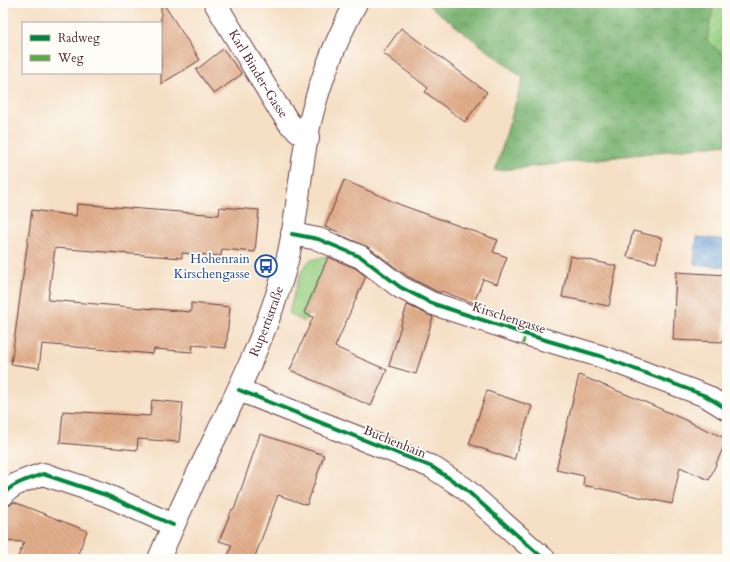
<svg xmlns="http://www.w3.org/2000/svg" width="730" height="562" viewBox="0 0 730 562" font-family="Cardo,serif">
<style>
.grass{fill:url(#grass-dots);stroke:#727858}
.forest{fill:url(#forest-crowns);stroke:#626a4e}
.garden{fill:url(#garden-furrows);stroke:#727858}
.water{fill:url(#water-waves);stroke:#586080}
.building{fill:url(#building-back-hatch)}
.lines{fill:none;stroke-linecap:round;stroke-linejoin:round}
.street-casing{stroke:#643c42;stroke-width:24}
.secondary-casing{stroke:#643c42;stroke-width:24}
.street{stroke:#fff;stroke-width:22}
.secondary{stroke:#fff;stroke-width:22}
.quiet{stroke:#57aa44;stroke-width:3;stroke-dasharray:6 3;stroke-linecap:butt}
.cycleway-casing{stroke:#fdfcf7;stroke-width:6}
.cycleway{stroke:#00873e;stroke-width:4}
.labels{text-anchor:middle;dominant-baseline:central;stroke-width:3.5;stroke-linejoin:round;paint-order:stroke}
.street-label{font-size:13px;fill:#4a1f2b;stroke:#fdfcf7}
.transit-label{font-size:13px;fill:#164399;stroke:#fdfcf7;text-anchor:end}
</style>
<defs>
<pattern id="grass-dots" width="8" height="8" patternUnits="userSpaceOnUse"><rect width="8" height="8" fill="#99d284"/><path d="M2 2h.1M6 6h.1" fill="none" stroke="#85b472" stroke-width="1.8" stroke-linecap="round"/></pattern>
<pattern id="forest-crowns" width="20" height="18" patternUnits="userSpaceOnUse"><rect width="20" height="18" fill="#7ab472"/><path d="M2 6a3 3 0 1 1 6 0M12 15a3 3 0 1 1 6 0" fill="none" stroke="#66925e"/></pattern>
<pattern id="garden-furrows" width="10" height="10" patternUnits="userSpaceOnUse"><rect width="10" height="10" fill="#99d284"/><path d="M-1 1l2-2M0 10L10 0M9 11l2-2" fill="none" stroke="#85b472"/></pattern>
<pattern id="water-waves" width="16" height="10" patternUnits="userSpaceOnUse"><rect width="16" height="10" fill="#67a0d6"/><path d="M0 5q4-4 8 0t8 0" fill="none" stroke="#5782ae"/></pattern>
<pattern id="building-back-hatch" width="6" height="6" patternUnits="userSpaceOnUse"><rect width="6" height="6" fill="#e2ae8b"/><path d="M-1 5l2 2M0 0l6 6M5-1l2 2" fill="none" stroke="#c39578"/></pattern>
</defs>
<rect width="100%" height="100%" fill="#fdfcf7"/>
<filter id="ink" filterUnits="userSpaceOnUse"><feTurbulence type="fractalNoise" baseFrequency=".025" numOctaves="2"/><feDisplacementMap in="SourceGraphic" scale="8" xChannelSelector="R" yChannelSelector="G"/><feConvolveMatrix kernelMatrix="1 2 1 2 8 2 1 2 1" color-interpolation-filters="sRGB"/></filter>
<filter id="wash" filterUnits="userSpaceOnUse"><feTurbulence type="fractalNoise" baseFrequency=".012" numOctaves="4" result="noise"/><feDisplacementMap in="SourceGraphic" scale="16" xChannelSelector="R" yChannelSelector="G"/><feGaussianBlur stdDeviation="0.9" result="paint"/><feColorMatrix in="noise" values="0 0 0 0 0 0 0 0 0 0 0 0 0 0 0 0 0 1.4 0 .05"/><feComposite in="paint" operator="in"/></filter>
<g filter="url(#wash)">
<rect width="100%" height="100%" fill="#f5dfc5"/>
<path class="grass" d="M 329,256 L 304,312 L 308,314 L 304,322 L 289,313 C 293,300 298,268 310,261 C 316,258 322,257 329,256 Z"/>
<polygon class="forest" points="426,3 714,3 707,40 727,58 727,144 495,171 523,78"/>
<polygon class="garden" points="714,3 727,3 727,58 707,40"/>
<polygon class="water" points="697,237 727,240 727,267 694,264"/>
<g id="blocks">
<g class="building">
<polygon points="161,3 163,3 200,60 161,84"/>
<polygon points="401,28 487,92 465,122 425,92 428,88 383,53"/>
<polygon points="223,49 242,74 214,94 196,70"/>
<polygon points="344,180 401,205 498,240 493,252 507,257 497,284 483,279 474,303 441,291 440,293 436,291 407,276 368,247 338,234 339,232 325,227"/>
<polygon points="77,204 219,215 220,207 259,210 255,252 222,249 221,256 182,253 182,258 55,248 48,300 191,312 191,303 230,307 226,348 193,345 192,352 154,349 153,354 42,344 39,368 11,364 32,210 76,216"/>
<polygon points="633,231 662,238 656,263 627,257"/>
<polygon points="570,256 617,266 609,306 562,297"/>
<polygon points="328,257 355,268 366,276 335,347 387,370 371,406 290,370 313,317 304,313"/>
<polygon points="676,272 726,275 723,342 673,340"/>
<polygon points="407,305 433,317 416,374 389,366"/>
<polygon points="579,375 652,405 727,439 709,480 680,467 672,504 583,485 584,476 556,470"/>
<polygon points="487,391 532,406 514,460 469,444"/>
<polygon points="152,400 183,403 179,442 138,439 137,450 60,443 63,411 150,416"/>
<polygon points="260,434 324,455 307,505 278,495 254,559 227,559 232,545 219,541 232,509 234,510"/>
<polygon points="14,502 87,531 76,559 17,559 24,542 3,541 3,507 7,507"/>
</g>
</g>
</g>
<g filter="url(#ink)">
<use href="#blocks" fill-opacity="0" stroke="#643c42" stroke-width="1"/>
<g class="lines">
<g class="street-casing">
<g id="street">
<path id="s1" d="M 215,3 L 276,104 L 290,124 L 308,139"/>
<polyline points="292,234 318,239 361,257 400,287 431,303 525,334 600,356 706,396 727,409"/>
<polyline points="239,390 432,467 464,488 544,559"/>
<path d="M 3,495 C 12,483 30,479 43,474 L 106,495 L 173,525"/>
</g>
</g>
<g class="secondary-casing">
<g id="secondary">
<path id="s2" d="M 159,559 C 197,465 251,379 281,282 C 298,230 298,174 310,122 C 320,81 336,40 356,3"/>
</g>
</g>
<use href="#street" class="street"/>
<use href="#secondary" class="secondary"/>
<polyline class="quiet" points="523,344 525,334"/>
<g class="cycleway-casing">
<g id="cycleway">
<polyline points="292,234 318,239 361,257 400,287 431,303 525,334 600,356 706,396 727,409"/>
<polyline points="239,390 432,467 464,488 544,559"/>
<path d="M 3,495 C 12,483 30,479 43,474 L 106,495 L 173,525"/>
</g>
</g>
<use href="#cycleway" class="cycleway"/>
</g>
</g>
<defs>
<g id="bus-ring" transform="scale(1.15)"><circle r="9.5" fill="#fdfcf7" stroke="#1a4fb4" stroke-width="1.5"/><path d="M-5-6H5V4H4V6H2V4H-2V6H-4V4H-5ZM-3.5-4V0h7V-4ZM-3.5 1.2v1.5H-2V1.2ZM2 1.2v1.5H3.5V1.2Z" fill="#1a4fb4"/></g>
</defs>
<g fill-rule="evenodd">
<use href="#bus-ring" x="266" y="266"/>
</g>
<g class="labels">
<g class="street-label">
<text stroke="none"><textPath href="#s1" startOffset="83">Karl Binder-Gasse</textPath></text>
<text transform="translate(509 318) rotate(18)">Kirschengasse</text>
<text stroke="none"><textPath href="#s2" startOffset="261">Rupertistraße</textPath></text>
<text transform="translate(395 442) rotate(22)">Buchenhain</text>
</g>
<g class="transit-label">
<text x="250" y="259">Hohenrain<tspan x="250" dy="15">Kirschengasse</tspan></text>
</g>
</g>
<rect width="730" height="562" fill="none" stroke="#fdfcf7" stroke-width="16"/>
<rect x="22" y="22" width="140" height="52" fill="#fdfcf7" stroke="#b5a4a5"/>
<rect x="30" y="35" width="20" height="6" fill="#00873e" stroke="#b5a4a5"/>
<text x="58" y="42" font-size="12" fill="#4a1f2b">Radweg</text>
<rect x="30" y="55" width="20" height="6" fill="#57aa44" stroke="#b5a4a5"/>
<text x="58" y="62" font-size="12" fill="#4a1f2b">Weg</text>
</svg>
